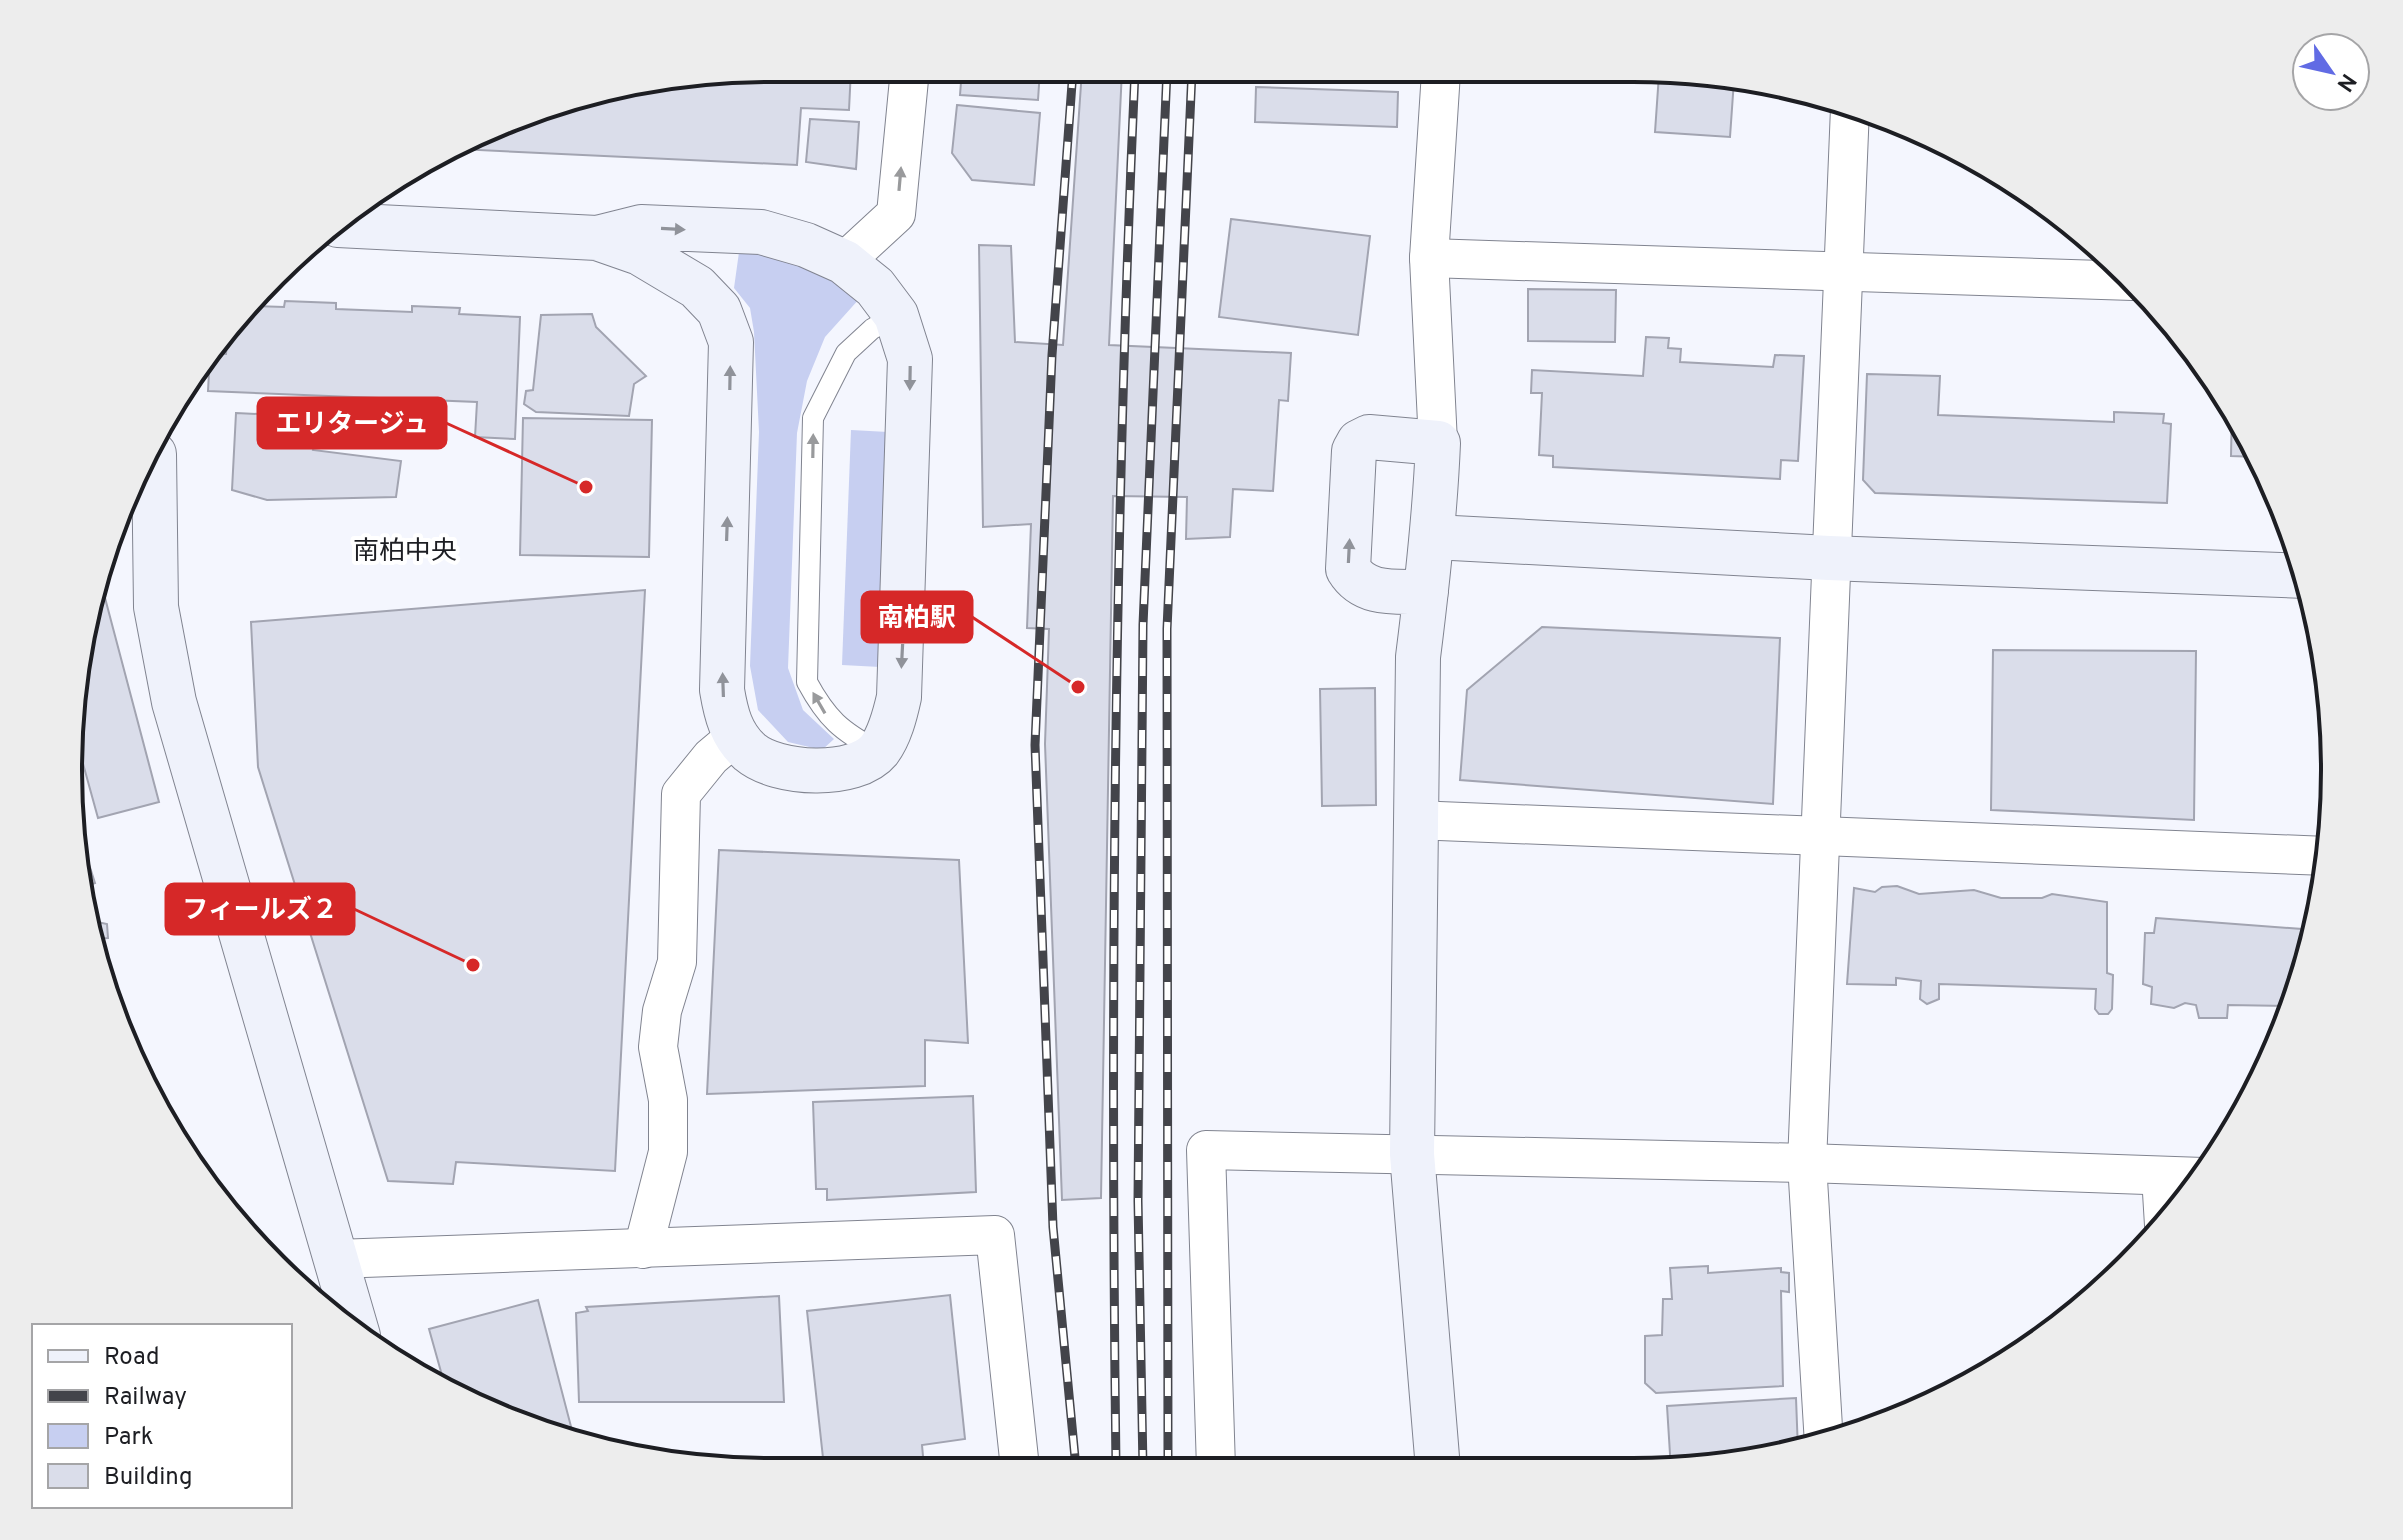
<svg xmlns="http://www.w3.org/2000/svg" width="2403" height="1540" viewBox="0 0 2403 1540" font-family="Overpass,'Noto Sans JP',sans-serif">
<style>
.green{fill:#c7cff1}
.building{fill:#daddea;stroke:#a2a4b1;stroke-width:2}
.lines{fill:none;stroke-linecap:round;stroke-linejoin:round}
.lane-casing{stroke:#818490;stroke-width:22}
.street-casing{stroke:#818490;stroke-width:40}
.secondary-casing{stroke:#818490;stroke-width:46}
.lane{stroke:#fff;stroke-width:20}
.street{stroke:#fff;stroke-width:38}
.secondary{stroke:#eff2fb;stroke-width:44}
.rail-casing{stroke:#43444a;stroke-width:9}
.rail{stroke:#fff;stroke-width:6;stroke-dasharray:18;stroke-linecap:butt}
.oneway{fill:#999a9c}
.oneway2{fill:#90939a}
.labels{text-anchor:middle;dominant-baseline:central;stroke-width:8;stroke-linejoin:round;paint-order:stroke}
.neighbourhood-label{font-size:26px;fill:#1d1e23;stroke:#fff}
.rim{fill:none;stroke:#1d1e23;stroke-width:4}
.leader{fill:none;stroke:#d62828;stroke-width:3}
.callout-dot{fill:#d62828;stroke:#fff;stroke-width:3}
.callout{fill:#d62828;stroke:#d62828;stroke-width:3}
.callout-label{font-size:26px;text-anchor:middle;font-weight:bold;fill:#fff}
</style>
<rect width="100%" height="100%" fill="#f4f6fe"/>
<g class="green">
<polygon points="740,245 804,261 860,298 825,337 807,381 797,433 788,668 803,710 834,739 822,750 788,742 758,710 750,666 759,432 754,332 750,308 734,288"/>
<polygon points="851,430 888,432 880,667 842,665"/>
</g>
<g class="building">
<polygon points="770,68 851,69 849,110 801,108 797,165 457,149 545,105"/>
<polygon points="962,69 1040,70 1038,100 960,95"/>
<polygon points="1082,70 1122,70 1109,345 1291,353 1288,401 1279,400 1273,491 1233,489 1230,537 1186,539 1187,497 1113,496 1101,1198 1062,1200 1045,744 1049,629 1027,628 1031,524 983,527 979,245 1011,246 1015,342 1063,345"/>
<polygon points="1659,74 1724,74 1751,81 1734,80 1730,137 1655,132"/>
<polygon points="1256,87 1398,92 1397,127 1255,122"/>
<polygon points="957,105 1040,113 1034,185 972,180 952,153"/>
<polygon points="810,119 859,122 856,169 806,162"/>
<polygon points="1231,219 1370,236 1358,335 1219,317"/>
<polygon points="1528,289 1616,290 1615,342 1528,341"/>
<polygon points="285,301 336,303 336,309 412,312 412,306 460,308 459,314 520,317 515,439 475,437 477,402 208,391 210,353 226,354 228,329 253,306 284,307"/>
<polygon points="592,314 596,327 646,376 634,384 629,416 536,412 524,404 526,391 533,390 541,315"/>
<polygon points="1646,337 1669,338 1668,348 1681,349 1680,362 1773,367 1775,355 1804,356 1798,461 1781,460 1780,479 1553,467 1553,456 1539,455 1542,393 1531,393 1532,370 1643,376"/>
<polygon points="1867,374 1940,376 1938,415 2114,422 2114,412 2164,414 2163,423 2171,424 2167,503 1875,493 1863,480"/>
<polygon points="2232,407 2241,419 2258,457 2231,456"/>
<polygon points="236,413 321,417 313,450 401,461 396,497 267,500 232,490"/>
<polygon points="523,418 652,420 649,557 520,555"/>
<polygon points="100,579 159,802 98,818 74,731"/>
<polygon points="645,590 615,1171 456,1162 453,1184 388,1181 258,767 251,622"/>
<polygon points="1542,627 1780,638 1773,804 1460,780 1467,690"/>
<polygon points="1993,650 2196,651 2194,820 1991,810"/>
<polygon points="2326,666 2329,679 2331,744 2324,744"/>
<polygon points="1375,688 1376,805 1322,806 1320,689"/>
<polygon points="74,786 78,812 74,817 95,883 83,887 70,787"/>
<polygon points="719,850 959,860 968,1043 925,1040 925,1086 707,1094"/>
<polygon points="1897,886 1919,894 1974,890 2001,898 2042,898 2052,894 2107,902 2107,973 2113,975 2112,1009 2108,1014 2099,1014 2095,1009 2096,989 1939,984 1939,999 1927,1004 1920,999 1921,981 1896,978 1896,985 1847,984 1854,888 1875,892 1882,887"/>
<polygon points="2156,918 2315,930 2311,952 2290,1006 2228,1005 2227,1018 2199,1018 2196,1005 2185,1003 2174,1008 2151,1004 2152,987 2143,984 2145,933 2154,933"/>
<polygon points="88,920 107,924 108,938 90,939"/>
<polygon points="973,1096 976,1192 827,1200 827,1189 816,1189 813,1102"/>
<polygon points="1708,1266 1708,1273 1781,1268 1781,1272 1789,1273 1789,1292 1781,1291 1783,1386 1656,1393 1645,1383 1645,1336 1662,1335 1663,1299 1672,1299 1670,1268"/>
<polygon points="950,1295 965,1439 922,1445 924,1467 824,1467 807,1311"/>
<polygon points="779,1296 784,1402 579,1402 576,1313 588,1311 586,1307"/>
<polygon points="538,1300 574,1438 502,1419 445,1386 429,1329"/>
<polygon points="1796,1398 1798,1451 1671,1470 1667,1406"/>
</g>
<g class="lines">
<g class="lane-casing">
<path id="lane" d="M 878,751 C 841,731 827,719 807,682 L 813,418 L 846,353 L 872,329 L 896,315"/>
</g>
<g class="street-casing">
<g id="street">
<polyline points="1429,258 2133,281"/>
<polyline points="844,262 896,214 910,69"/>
<polyline points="1438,443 1429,258 1441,72"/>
<polyline points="1414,820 2327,856"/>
<polyline points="2161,1176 2164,1225"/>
<polyline points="643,1249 668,1152 668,1100 658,1047 662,1011 677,962 681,794 711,757 736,736"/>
<polyline points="336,1259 995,1235 1020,1468"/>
<polyline points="1824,1444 1807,1163 1850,108"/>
<polyline points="1216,1468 1206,1150 1807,1163 2203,1177"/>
</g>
</g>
<g class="secondary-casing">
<g id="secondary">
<path d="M 338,225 L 597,238 L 640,253 L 697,287 L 719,310 L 731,342 L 722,690 C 726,714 731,735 750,752 C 777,775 855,779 879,750 C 890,735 895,715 899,697 L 910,359 L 896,315 L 875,287 L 844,262 L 806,245 L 761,232 L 641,227 L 597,238"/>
<polyline points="154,454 156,607 174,702 358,1336"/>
<polyline points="1434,537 1829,558 2305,576"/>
<path d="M 1426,592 C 1397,591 1365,597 1348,569 L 1354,451 L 1359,442 L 1369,437 L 1438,443 C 1435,516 1427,586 1418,657 L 1412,1154 L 1438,1469"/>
</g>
</g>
<use href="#lane" class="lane"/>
<use href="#street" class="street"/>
<use href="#secondary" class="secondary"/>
<g class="rail-casing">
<g id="rail">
<polyline points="1073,70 1052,355 1035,745 1053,1227 1076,1468"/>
<path d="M 1116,1468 C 1110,1002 1114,536 1135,70"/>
<polyline points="1143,1468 1138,1201 1143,625 1167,70"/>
<polyline points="1168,1468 1167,629 1192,71"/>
</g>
</g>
<use href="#rail" class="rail"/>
</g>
<defs><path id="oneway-solid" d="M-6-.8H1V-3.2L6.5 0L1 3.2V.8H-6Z" transform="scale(2)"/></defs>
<g class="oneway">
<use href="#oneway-solid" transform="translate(900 179) rotate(-85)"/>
<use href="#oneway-solid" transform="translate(813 446) rotate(-89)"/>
<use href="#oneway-solid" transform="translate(819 703) rotate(-120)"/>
</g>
<g class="oneway2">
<use href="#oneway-solid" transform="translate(673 229) rotate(3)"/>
<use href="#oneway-solid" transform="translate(730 378) rotate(-89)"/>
<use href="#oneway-solid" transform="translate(910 378) rotate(91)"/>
<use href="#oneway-solid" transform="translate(727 529) rotate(-88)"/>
<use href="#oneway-solid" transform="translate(1349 551) rotate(-87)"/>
<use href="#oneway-solid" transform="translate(902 656) rotate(93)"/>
<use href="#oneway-solid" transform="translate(723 685) rotate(-92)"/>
</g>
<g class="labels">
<g class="neighbourhood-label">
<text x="405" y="552">南柏中央</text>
</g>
</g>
<path d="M0 0H2403V1540H0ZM770 82H1633A688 688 0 0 1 2321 770V770A688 688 0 0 1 1633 1458H770A688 688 0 0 1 82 770V770A688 688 0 0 1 770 82Z" fill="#ededed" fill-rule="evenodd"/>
<path class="rim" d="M770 82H1633A688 688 0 0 1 2321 770V770A688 688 0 0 1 1633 1458H770A688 688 0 0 1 82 770V770A688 688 0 0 1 770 82Z"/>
<path class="leader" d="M586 487L446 423M1078 687L972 617M473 965L354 909"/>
<g class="callout-dot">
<circle cx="586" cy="487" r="8"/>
<circle cx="1078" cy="687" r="8"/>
<circle cx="473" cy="965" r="8"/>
</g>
<g class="callout">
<rect x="258" y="398" width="188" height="50" rx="8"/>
<rect x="862" y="592" width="110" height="50" rx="8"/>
<rect x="166" y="884" width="188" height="50" rx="8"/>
</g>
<g class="callout-label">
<text x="352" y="432">エリタージュ</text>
<text x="917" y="626">南柏駅</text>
<text x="260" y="918">フィールズ２</text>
</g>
<rect x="32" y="1324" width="260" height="184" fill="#ffffff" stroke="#a5a5a7" stroke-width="2"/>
<rect x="48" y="1350" width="40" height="12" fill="#eff2fb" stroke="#a5a5a7" stroke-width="2"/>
<text x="104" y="1364" font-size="24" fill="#1d1e23">Road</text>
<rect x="48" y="1390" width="40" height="12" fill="#43444a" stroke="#a5a5a7" stroke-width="2"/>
<text x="104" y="1404" font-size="24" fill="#1d1e23">Railway</text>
<rect x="48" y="1424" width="40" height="24" fill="#c7cff1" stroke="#a5a5a7" stroke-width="2"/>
<text x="104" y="1444" font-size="24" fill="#1d1e23">Park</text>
<rect x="48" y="1464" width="40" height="24" fill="#daddea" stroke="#a5a5a7" stroke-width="2"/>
<text x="104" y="1484" font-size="24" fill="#1d1e23">Building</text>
<g transform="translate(2331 72) rotate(124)"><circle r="38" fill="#ffffff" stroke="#a5a5a7" stroke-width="2"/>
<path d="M0-6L14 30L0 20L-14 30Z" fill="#616be4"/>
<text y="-12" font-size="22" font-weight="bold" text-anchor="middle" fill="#1d1e23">N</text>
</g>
</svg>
